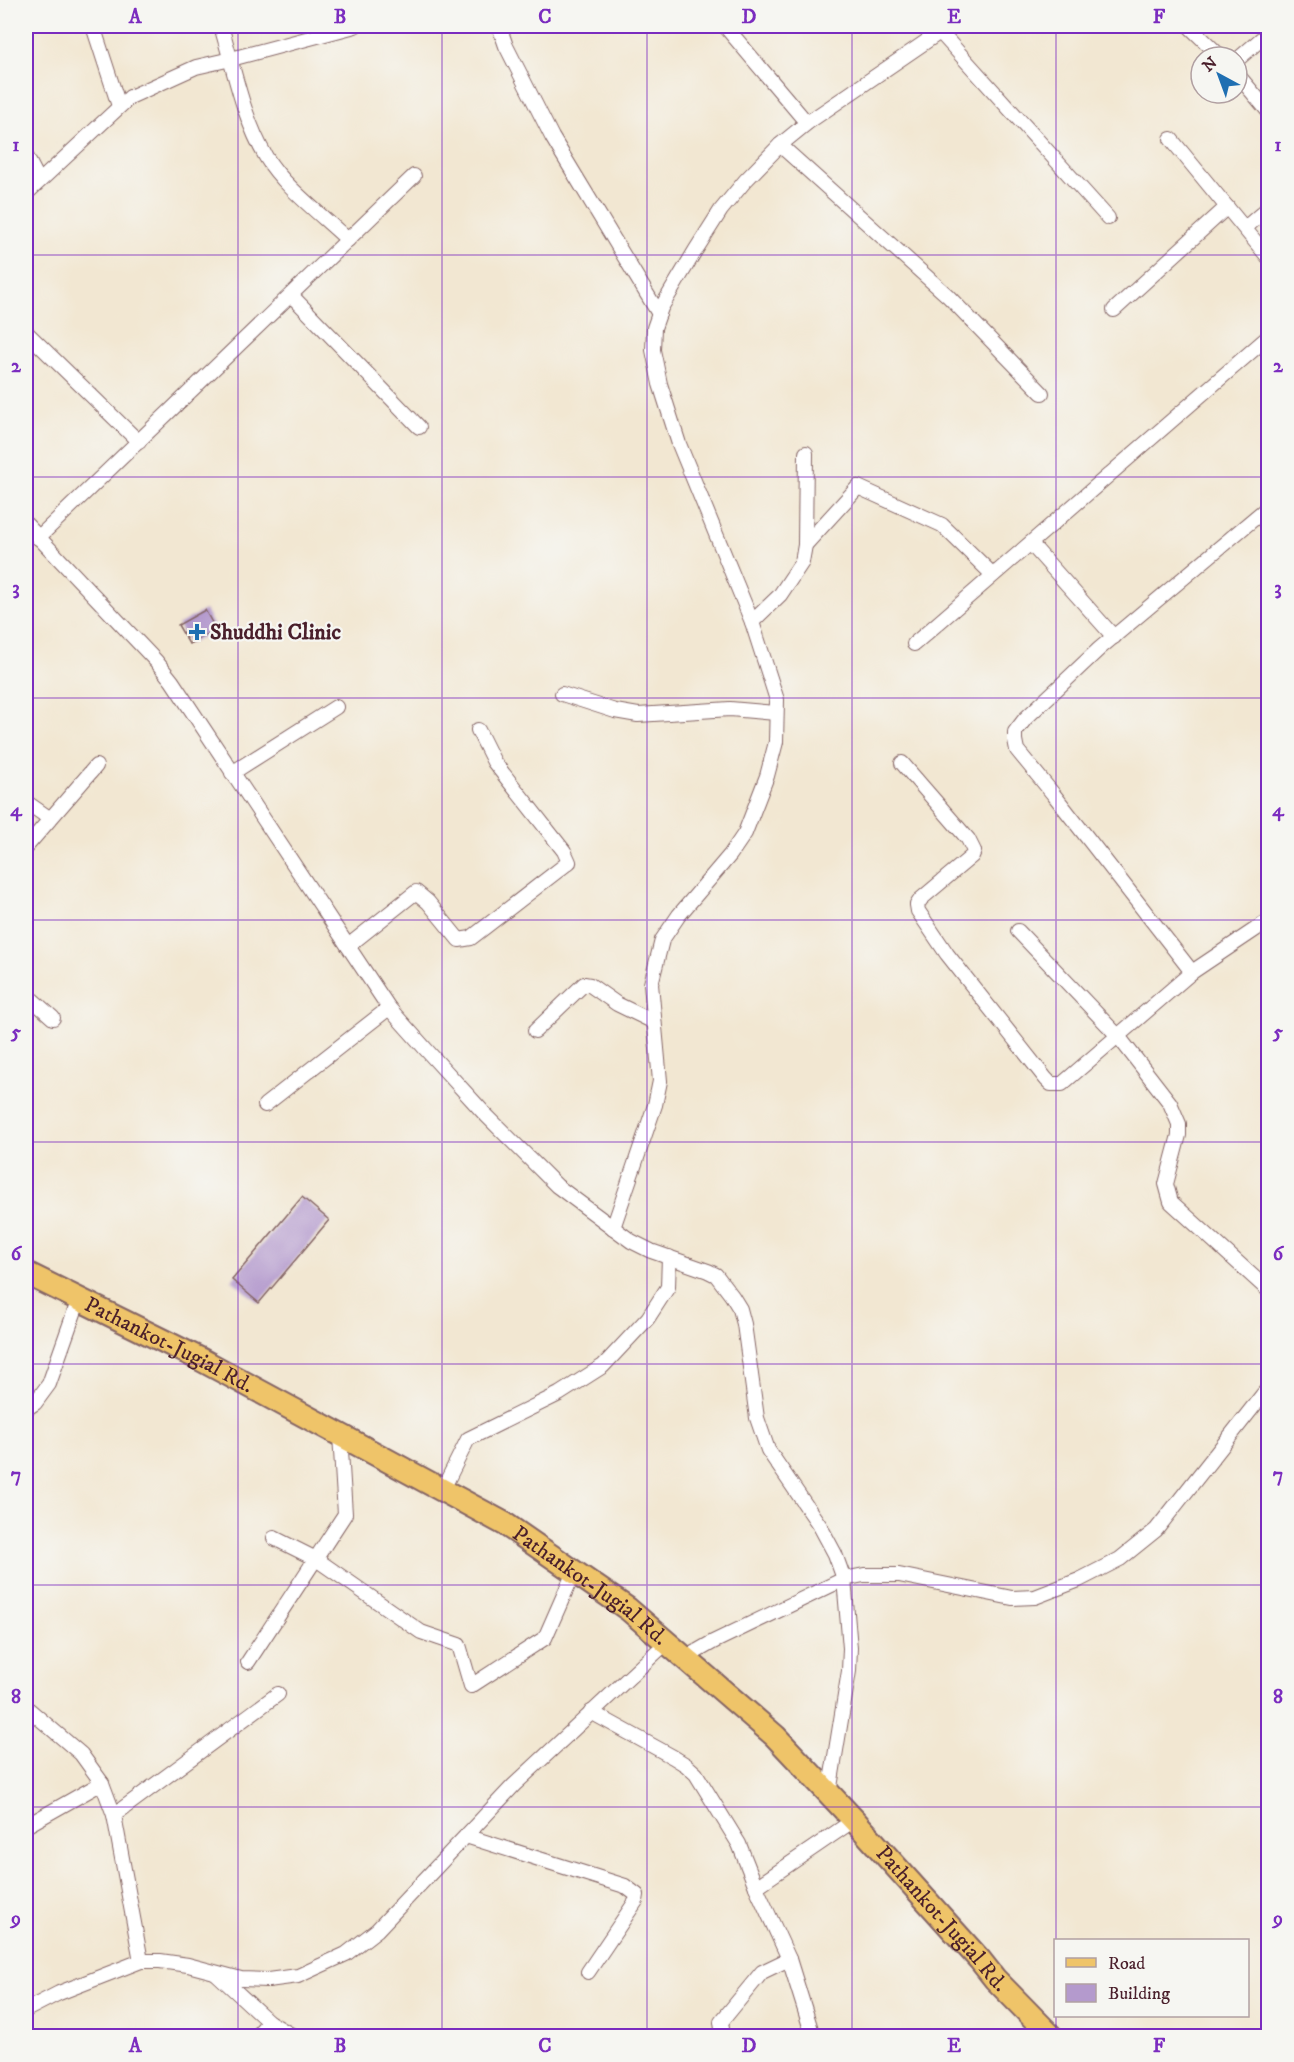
<svg xmlns="http://www.w3.org/2000/svg" width="1294" height="2062" viewBox="0 0 1294 2062" font-family="'IM FELL DW Pica',serif">
<style>
.building{fill:#b49acd}
.lines{fill:none;stroke-linecap:round;stroke-linejoin:round}
.street-casing{stroke:#856565;stroke-width:16}
.primary-casing{stroke:#856565;stroke-width:26}
.street{stroke:#fff;stroke-width:14}
.primary{stroke:#efc469;stroke-width:22}
.grid{fill:none;stroke:#7b2cbf;stroke-width:1.5;stroke-opacity:0.55}
.poi-dot{fill:#1f6fb2;stroke:#f6f6f2;stroke-width:2}
.labels{text-anchor:middle;dominant-baseline:central;stroke-width:4.5;stroke-linejoin:round;paint-order:stroke}
.poi-label{font-size:22px;font-weight:bold;fill:#4a1f2b;stroke:#f6f6f2;text-anchor:start}
.street-label{font-size:22px;fill:#4a1f2b;stroke:#f6f6f2}
.neatline{fill:none;stroke:#7b2cbf;stroke-width:2}
.grid-label{font-size:20px;text-anchor:middle;font-weight:bold;fill:#7b2cbf}
</style>
<rect width="100%" height="100%" fill="#f6f6f2"/>
<filter id="ink" filterUnits="userSpaceOnUse"><feTurbulence type="fractalNoise" baseFrequency=".0167" numOctaves="2"/><feDisplacementMap in="SourceGraphic" scale="12" xChannelSelector="R" yChannelSelector="G"/><feConvolveMatrix kernelMatrix="1 2 1 2 8 2 1 2 1" color-interpolation-filters="sRGB"/></filter>
<filter id="wash" filterUnits="userSpaceOnUse"><feTurbulence type="fractalNoise" baseFrequency=".008" numOctaves="4" result="noise"/><feDisplacementMap in="SourceGraphic" scale="24" xChannelSelector="R" yChannelSelector="G"/><feGaussianBlur stdDeviation="1.35" result="paint"/><feColorMatrix in="noise" values="0 0 0 0 0 0 0 0 0 0 0 0 0 0 0 0 0 1.4 0 .05"/><feComposite in="paint" operator="in"/></filter>
<g filter="url(#wash)">
<rect width="100%" height="100%" fill="#f2e7d2"/>
<g id="blocks">
<g class="building">
<polygon points="205,610 216,630 189,644 178,625"/>
<polygon points="302,1197 329,1220 259,1303 232,1280"/>
</g>
</g>
</g>
<g filter="url(#ink)">
<use href="#blocks" fill-opacity="0" stroke="#856565" stroke-width="1.5"/>
<g class="lines">
<g class="street-casing">
<g id="street">
<polyline points="93,26 119,106"/>
<path d="M 221,26 C 234,69 243,118 266,157 C 283,186 323,216 348,240"/>
<polyline points="499,26 506,46 552,137 659,314"/>
<polyline points="725,26 807,123"/>
<polyline points="1189,26 1221,57"/>
<polyline points="940,32 1108,218"/>
<polyline points="1237,60 1268,33"/>
<polyline points="1237,74 1268,111"/>
<polyline points="1171,139 1268,257"/>
<polyline points="780,145 948,296 1042,393"/>
<polyline points="26,156 39,181"/>
<polyline points="26,194 130,97 196,67 231,59 355,26"/>
<polyline points="1245,228 1268,208"/>
<polyline points="291,295 419,427"/>
<polyline points="1114,310 1227,207"/>
<polyline points="26,332 139,442"/>
<polyline points="26,524 156,661 172,681 389,1008 431,1055 484,1113 557,1186 631,1241 651,1251 708,1271 716,1275 732,1296 740,1309 744,1324 757,1418 768,1450 820,1526 835,1554 844,1579 850,1648 849,1671 829,1793"/>
<polyline points="38,538 414,176"/>
<polyline points="1031,544 1114,637"/>
<polyline points="805,545 858,487 942,525 993,575"/>
<polyline points="752,622 780,595 802,562 805,545 806,453"/>
<polyline points="914,644 1268,337"/>
<polyline points="562,694 615,711 638,715 730,709 776,713"/>
<polyline points="902,763 968,839 974,851 972,856 921,899 917,905 918,911 947,954 1046,1079 1051,1084 1062,1084 1192,972 1054,795 1017,750 1015,740 1015,732 1025,719 1099,649 1268,507"/>
<polyline points="232,773 336,707"/>
<polyline points="26,802 49,818"/>
<polyline points="26,847 96,766"/>
<polyline points="1018,931 1118,1036 1170,1103 1179,1124 1179,1135 1166,1184 1171,1202 1268,1290"/>
<polyline points="348,946 416,892 428,902 459,940 471,938 569,862 564,851 494,762 478,730"/>
<polyline points="1192,972 1268,921"/>
<polyline points="26,994 53,1018"/>
<polyline points="535,1031 584,984 590,985 617,1004 654,1022"/>
<polyline points="265,1105 389,1008"/>
<polyline points="613,1228 655,1105 660,1081 651,984 662,940 679,915 730,855 745,833 767,776 776,742 777,700 752,622 679,444 660,384 653,350 654,328 661,308 695,251 721,210 745,181 780,145 807,123 940,32 947,26"/>
<polyline points="26,1409 35,1403 49,1384 79,1299"/>
<polyline points="442,1491 468,1439 559,1394 603,1366 648,1318 668,1287 669,1257"/>
<polyline points="274,1538 316,1559 421,1632 459,1645 471,1686 545,1638 574,1572"/>
<polyline points="685,1658 713,1642 844,1579 864,1575 899,1575 1012,1598 1035,1597 1079,1580 1120,1559 1156,1530 1268,1388"/>
<polyline points="248,1662 345,1514 340,1435"/>
<polyline points="26,1707 81,1754 102,1783 114,1815 141,1961"/>
<polyline points="591,1712 673,1757 686,1765 696,1774 739,1844 756,1887 789,1959 762,1972 721,2022 723,2036"/>
<polyline points="114,1815 278,1694"/>
<polyline points="26,1826 102,1783"/>
<polyline points="466,1836 625,1886 637,1895 636,1901 588,1972"/>
<polyline points="756,1887 854,1820"/>
<polyline points="789,1959 813,2036"/>
<polyline points="216,1973 269,2022 293,2036"/>
<polyline points="26,2010 59,1993 141,1961 160,1961 188,1965 241,1979 268,1980 298,1976 346,1954 377,1930 514,1785 666,1643"/>
<polyline points="256,2036 269,2022"/>
</g>
</g>
<g class="primary-casing">
<g id="primary">
<path id="s1" d="M 26,1273 L 200,1359 L 505,1524 L 628,1609 L 775,1736 L 854,1820 L 980,1960 L 995,1979 L 1051,2036"/>
</g>
</g>
<use href="#street" class="street"/>
<use href="#primary" class="primary"/>
</g>
</g>
<path class="grid" d="M 238,26 L 238,2036M 442,26 L 442,2036M 647,26 L 647,2036M 852,26 L 852,2036M 1056,26 L 1056,1940M 26,255 L 1268,255M 26,477 L 1268,477M 26,698 L 1268,698M 26,920 L 1268,920M 26,1142 L 1268,1142M 26,1364 L 1268,1364M 26,1585 L 1268,1585M 26,1807 L 1268,1807M 1056,2016 L 1056,2036"/>
<path class="poi-dot" d="M194 623h6v6h6v6h-6v6h-6v-6h-6v-6h6z"/>
<g class="labels">
<g class="poi-label">
<text x="210" y="632">Shuddhi Clinic</text>
</g>
<g class="street-label">
<text stroke="none"><textPath href="#s1" startOffset="160">Pathankot-Jugial Rd.</textPath></text>
<text stroke="none"><textPath href="#s1" startOffset="646">Pathankot-Jugial Rd.</textPath></text>
<text stroke="none"><textPath href="#s1" startOffset="1132">Pathankot-Jugial Rd.</textPath></text>
</g>
</g>
<rect width="1294" height="2062" fill="none" stroke="#f6f6f2" stroke-width="66"/>
<rect x="1054" y="1939" width="195" height="78" fill="#f6f6f2" stroke="#b1a0a2" stroke-width="1.5"/>
<rect x="1066" y="1958" width="30" height="9" fill="#efc469" stroke="#b1a0a2" stroke-width="1.5"/>
<text x="1108" y="1969" font-size="18" fill="#4a1f2b">Road</text>
<rect x="1066" y="1984" width="30" height="18" fill="#b49acd" stroke="#b1a0a2" stroke-width="1.5"/>
<text x="1108" y="1999" font-size="18" fill="#4a1f2b">Building</text>
<g transform="translate(1219 75) rotate(319)"><circle r="28" fill="#f6f6f2" stroke="#b1a0a2" stroke-width="1.5"/>
<path d="M0-4.5L10 22L0 15L-10 22Z" fill="#1f6fb2"/>
<text y="-9" font-size="16" font-weight="bold" text-anchor="middle" fill="#4a1f2b">N</text>
</g>
<rect x="33" y="33" width="1228" height="1996" class="neatline"/>
<g class="grid-label">
<text x="135" y="23">A</text>
<text x="340" y="23">B</text>
<text x="545" y="23">C</text>
<text x="749" y="23">D</text>
<text x="954" y="23">E</text>
<text x="1159" y="23">F</text>
<text x="16" y="151">1</text>
<text x="1278" y="151">1</text>
<text x="16" y="372">2</text>
<text x="1278" y="372">2</text>
<text x="16" y="594">3</text>
<text x="1278" y="594">3</text>
<text x="16" y="816">4</text>
<text x="1278" y="816">4</text>
<text x="16" y="1038">5</text>
<text x="1278" y="1038">5</text>
<text x="16" y="1260">6</text>
<text x="1278" y="1260">6</text>
<text x="16" y="1481">7</text>
<text x="1278" y="1481">7</text>
<text x="16" y="1703">8</text>
<text x="1278" y="1703">8</text>
<text x="16" y="1925">9</text>
<text x="1278" y="1925">9</text>
<text x="135" y="2052">A</text>
<text x="340" y="2052">B</text>
<text x="545" y="2052">C</text>
<text x="749" y="2052">D</text>
<text x="954" y="2052">E</text>
<text x="1159" y="2052">F</text>
</g>
</svg>
